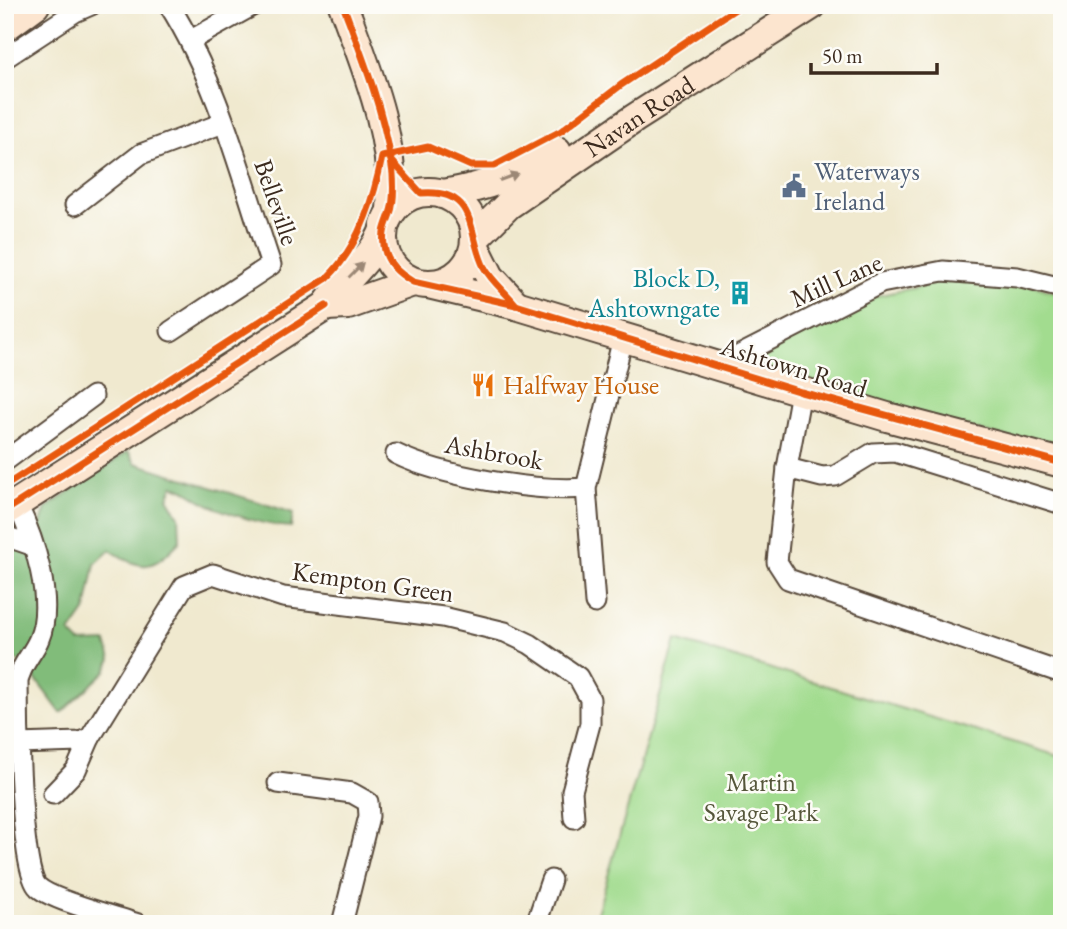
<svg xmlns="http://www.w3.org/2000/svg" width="1067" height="929" viewBox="0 0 1067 929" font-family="'EB Garamond',serif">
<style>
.green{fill:#a2dc8f;stroke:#6e8356;stroke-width:2}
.forest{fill:#81bc7a;stroke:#5e734c;stroke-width:2}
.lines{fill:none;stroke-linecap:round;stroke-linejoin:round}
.street-casing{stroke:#564739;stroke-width:23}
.secondary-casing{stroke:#564739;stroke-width:32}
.street{stroke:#fff;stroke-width:19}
.secondary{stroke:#fce5cf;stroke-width:28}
.cycleway-casing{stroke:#fdfcf7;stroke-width:11}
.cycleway{stroke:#e8590c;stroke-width:7}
.oneway{fill:#9c8876}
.labels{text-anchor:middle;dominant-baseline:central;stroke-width:5;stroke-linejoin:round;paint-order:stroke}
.street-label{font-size:26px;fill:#3b2a1e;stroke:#fdfcf7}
.service-label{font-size:26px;fill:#4e5e75;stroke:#fdfcf7;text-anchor:start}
.culture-label{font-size:26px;fill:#0d838f;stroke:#fdfcf7;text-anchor:end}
.food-label{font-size:26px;fill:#c56008;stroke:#fdfcf7;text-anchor:start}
.park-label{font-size:26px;fill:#55563a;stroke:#fdfcf7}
</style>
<rect width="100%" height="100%" fill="#fdfcf7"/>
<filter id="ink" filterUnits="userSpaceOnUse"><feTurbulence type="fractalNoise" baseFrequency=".0143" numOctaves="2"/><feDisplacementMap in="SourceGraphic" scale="14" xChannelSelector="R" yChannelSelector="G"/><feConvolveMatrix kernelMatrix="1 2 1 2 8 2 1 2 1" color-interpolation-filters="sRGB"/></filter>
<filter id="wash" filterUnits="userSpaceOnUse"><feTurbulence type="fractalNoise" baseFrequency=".00686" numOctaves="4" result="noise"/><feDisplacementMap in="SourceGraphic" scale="28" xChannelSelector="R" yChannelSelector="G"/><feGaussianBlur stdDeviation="1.57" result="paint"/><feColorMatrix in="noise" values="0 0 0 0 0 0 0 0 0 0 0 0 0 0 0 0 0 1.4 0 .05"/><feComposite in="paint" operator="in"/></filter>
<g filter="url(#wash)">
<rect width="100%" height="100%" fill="#f0e9cf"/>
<g class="green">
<polygon points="956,279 1028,284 1062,294 1062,452 737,368 862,299"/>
<polygon points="676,640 1062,757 1062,924 594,924"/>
</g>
<path class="forest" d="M 128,451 L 135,463 L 293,513 L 291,527 C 267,526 223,513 202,501 C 191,495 187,489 173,486 L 168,498 L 179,516 L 180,541 C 152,571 144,572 110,550 L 95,564 L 86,610 L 70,633 L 80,643 L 106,642 L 111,659 L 106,671 L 61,713 L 24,664 L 10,657 L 5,649 L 5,543 L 16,549 L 40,526 L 46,508 Z"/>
</g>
<g filter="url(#ink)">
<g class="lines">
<g class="street-casing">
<g id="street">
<path d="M 169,5 C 219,84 241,177 271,265 L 171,331"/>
<polyline points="191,40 254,5"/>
<polyline points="5,58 75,12 91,5"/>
<polyline points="75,205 141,154 223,123"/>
<polyline points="726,369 740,355 881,283 943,271 1017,277 1062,288"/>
<polyline points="801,392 787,468 777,562 788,579 1062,673"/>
<path d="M 396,454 C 440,476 537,492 586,488"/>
<polyline points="5,461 93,396"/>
<polyline points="787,468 822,477 835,476 873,453 895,452 1062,504"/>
<path d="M 17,504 C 34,539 55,601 39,639 C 33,654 20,665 18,682 C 18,714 20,871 38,887 C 52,901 116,916 138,924"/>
<polyline points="5,536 31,545"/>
<polyline points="595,603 586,488 623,338"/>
<polyline points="18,744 80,742 90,738 184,586 213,574 283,597 443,617 505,632 530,644 578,677 590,699 590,724 572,791 574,818"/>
<polyline points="278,783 352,793 368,802 369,816 342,924"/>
<polyline points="53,794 76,770 90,738"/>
<polyline points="536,924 551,880"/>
</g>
</g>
<g class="secondary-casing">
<g id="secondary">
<path d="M 343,5 C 369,75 395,136 391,212"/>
<polyline points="5,27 35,5"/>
<circle cx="429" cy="238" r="46"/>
<path d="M 443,194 C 485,187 521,175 557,151"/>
<path id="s1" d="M 475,238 L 508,205 L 635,118 L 812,5"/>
<polyline points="475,247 490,277 516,305"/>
<polyline points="432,285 516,305 887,417 1062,463"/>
<polyline points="326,306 348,305 413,282"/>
<path d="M 5,511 L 326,306 C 343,280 369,262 383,233"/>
</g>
</g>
<use href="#street" class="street"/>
<use href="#secondary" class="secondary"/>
<g class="cycleway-casing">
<g id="cycleway">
<path d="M 343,5 C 362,56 382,106 391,160 C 394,175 395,200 390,214 C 386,225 382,233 384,245 C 386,263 398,273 413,282 L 516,305 L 801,392 L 1062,463"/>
<path d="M 391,160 L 421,193 C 478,188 467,233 484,267 C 492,282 506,292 516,305"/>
<path d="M 5,486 L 327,278 C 358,248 374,198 382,157 L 428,147 L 471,166 L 494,166 L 561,131 L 621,85 L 741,5"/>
<polyline points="5,511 326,306"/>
</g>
</g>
<use href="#cycleway" class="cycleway"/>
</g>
<defs><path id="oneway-solid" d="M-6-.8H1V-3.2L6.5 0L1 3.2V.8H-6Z" transform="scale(1.75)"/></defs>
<g class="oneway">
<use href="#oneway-solid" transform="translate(509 177) rotate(-21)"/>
<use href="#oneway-solid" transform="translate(356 270) rotate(-45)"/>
</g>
</g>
<defs>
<g id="civic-bare" transform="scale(1.89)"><path d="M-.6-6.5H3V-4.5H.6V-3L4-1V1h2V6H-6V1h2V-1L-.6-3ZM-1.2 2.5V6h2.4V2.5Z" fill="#5c6f8a" stroke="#fdfcf7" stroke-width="2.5" paint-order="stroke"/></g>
<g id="building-bare" transform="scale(1.89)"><path d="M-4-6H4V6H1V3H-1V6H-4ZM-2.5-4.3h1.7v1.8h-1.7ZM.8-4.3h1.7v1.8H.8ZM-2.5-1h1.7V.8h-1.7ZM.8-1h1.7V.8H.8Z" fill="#0f9aa8" stroke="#fdfcf7" stroke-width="2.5" paint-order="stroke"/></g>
<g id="restaurant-bare" transform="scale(1.89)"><path d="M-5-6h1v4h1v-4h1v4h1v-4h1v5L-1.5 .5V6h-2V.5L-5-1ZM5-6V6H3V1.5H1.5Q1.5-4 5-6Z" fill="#e8710a" stroke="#fdfcf7" stroke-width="2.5" paint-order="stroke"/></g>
</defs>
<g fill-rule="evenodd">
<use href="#civic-bare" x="794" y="186"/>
<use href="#building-bare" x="740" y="293"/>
<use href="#restaurant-bare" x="483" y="385"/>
</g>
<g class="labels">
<g class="street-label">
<text stroke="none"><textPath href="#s1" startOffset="205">Navan Road</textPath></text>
<text transform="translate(277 202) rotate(71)">Belleville</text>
<text transform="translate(836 280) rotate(-24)">Mill Lane</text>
<text transform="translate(794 367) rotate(17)">Ashtown Road</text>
<text transform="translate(494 452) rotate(10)">Ashbrook</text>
<text transform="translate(373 582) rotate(8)">Kempton Green</text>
</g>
<g class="service-label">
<text x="814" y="171">Waterways<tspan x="814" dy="30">Ireland</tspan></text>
</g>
<g class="culture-label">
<text x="720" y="278">Block D,<tspan x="720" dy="30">Ashtowngate</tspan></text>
</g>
<g class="food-label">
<text x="503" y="385">Halfway House</text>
</g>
<g class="park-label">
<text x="761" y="782">Martin<tspan x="761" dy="30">Savage Park</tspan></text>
</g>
</g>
<rect width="1067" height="929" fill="none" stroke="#fdfcf7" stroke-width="28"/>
<path d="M811 63v10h126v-10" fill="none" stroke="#3b2a1e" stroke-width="3.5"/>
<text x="822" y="63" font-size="21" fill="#3b2a1e" stroke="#fdfcf7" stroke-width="5" paint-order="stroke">50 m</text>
</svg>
